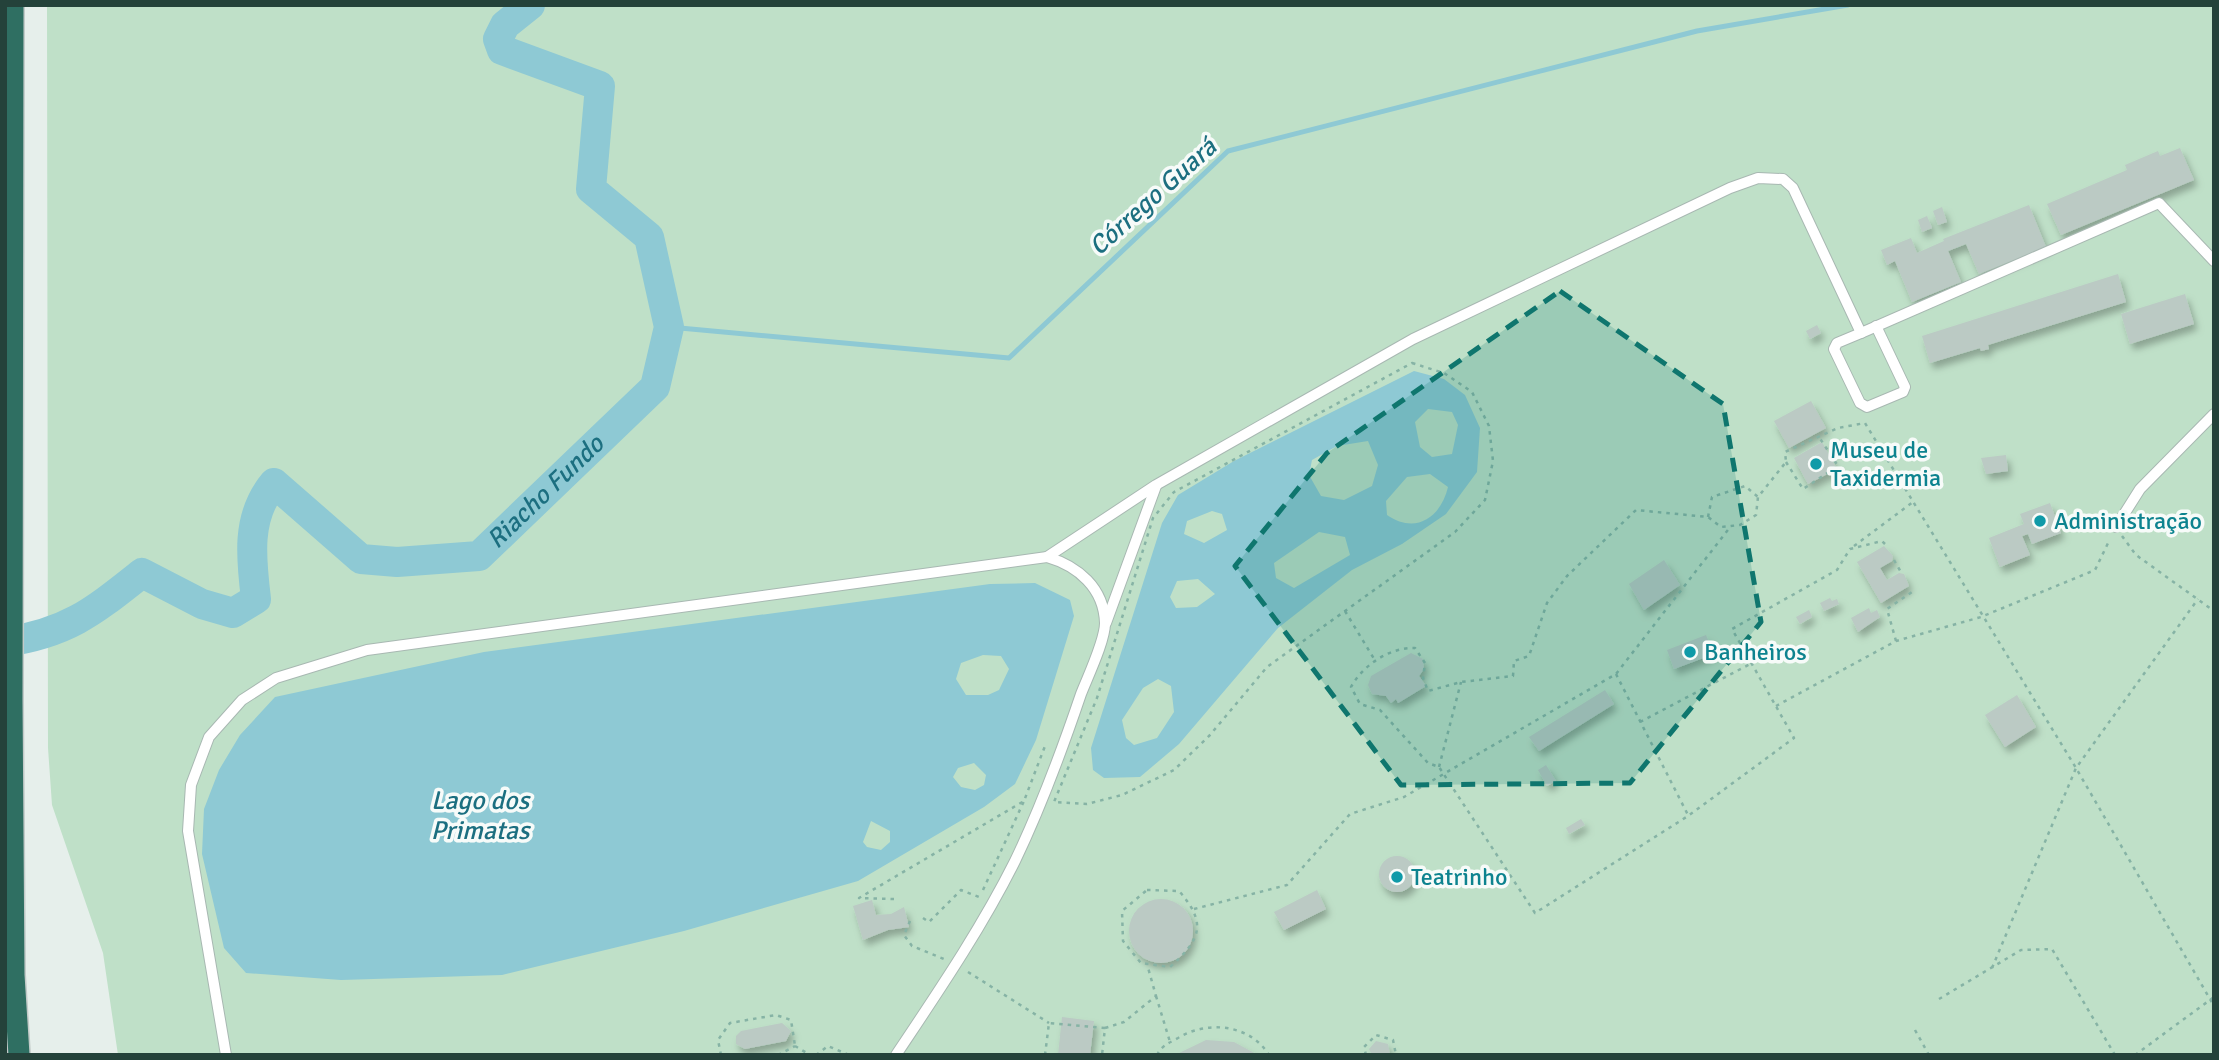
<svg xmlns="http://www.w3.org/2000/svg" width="2219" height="1060" viewBox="0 0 2219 1060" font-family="Signika,sans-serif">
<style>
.green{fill:#bfe0c8}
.water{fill:#8ec9d4;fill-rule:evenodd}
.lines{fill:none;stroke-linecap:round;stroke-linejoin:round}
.stream{stroke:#8ec9d4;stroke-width:5}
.river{stroke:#8ec9d4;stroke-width:30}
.building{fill:#bbcac4;filter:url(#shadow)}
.lane-casing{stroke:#a8b8b2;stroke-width:12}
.highway-casing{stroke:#c2cac8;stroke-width:24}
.path{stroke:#86b3a5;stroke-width:2.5;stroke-dasharray:3.5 5;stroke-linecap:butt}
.lane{stroke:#fff;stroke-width:10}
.highway{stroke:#2f6f62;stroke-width:21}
.marked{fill:#0f766e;fill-opacity:0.2;stroke:#0f766e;stroke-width:5;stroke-dasharray:14 9;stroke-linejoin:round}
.culture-dot{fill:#0f9aa8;stroke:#f7fbf9;stroke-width:2.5}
.labels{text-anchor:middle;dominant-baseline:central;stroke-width:7;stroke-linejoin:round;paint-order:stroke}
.culture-label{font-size:24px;fill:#0d838f;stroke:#f7fbf9;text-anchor:start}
.water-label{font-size:26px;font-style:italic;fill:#1c6f80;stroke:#f7fbf9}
</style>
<defs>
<filter id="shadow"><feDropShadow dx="3.5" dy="6" stdDeviation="3.5" flood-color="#0004"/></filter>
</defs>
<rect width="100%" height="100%" fill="#e6efeb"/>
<polygon class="green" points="47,5 2214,5 2214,1055 118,1055 103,953 52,805 48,748"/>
<g class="water">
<path d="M 1414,371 L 1444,379 L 1465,395 L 1480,428 L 1477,472 L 1446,514 L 1402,544 L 1352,570 L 1278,628 L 1179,744 L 1140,777 L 1104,778 L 1093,770 L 1091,748 L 1162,523 L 1178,495 L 1234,461 ZM 1428,409 L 1452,412 L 1458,425 L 1452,454 L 1432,457 L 1420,447 L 1415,422 ZM 1368,441 L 1378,465 L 1372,486 L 1344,500 L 1321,496 L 1309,475 L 1312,460 L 1337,446 ZM 1430,474 L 1448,487 C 1441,517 1416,535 1387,515 L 1386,501 L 1407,477 ZM 1212,511 L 1222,514 L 1227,530 L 1204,543 L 1184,534 L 1187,521 ZM 1319,532 L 1345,537 L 1350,555 L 1294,588 L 1276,578 L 1274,563 ZM 1198,579 L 1215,594 L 1197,607 L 1176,608 L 1170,597 L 1177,581 ZM 1158,679 L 1171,686 L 1174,712 L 1157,738 L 1134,745 L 1126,738 L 1122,720 L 1143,688 Z"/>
<path d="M 1035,583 L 1070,600 L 1074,616 L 1036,740 L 1015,784 L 984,807 L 858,881 L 684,931 L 502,975 L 341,980 L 246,973 L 224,948 L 202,854 L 204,809 L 219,770 L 240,735 L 275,697 L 484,652 L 990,584 ZM 983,655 L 1001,656 L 1009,669 L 999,690 L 988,695 L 966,695 L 956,679 L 961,663 ZM 974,763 L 986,775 L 984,785 L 975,790 L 961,787 L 953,777 L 958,768 ZM 871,821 L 890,831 L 890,842 L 881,850 L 867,847 L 863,842 Z"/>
</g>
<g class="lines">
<polyline class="stream" points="669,327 1009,358 1228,151 1697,31 1848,5"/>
<path class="river" id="s1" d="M 5,642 C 68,633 94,611 142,573 L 202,604 L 233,613 L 256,599 C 251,558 246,516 274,483 L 361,559 L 397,562 L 479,556 L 655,387 L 669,327 L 649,237 L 591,189 L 600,86 L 502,50 L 498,39 L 505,25 L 530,5"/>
</g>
<g class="building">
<polygon points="2180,148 2194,180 2061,235 2047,204 2127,170 2125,165 2158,151 2160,156"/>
<polygon points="2029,205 2046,247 1979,274 1966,244 1948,251 1961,282 1912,302 1895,261 1887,265 1881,250 1911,238 1917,253 1944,241 1943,239"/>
<polygon points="1942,207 1947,222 1938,225 1933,211"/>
<polygon points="1927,216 1932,228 1922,232 1918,220"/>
<polygon points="2118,274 2126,302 1988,345 1989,349 1981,351 1980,348 1930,363 1922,336"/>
<polygon points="2185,294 2194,324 2130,344 2121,314"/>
<polygon points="1817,325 1821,333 1810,339 1806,331"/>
<polygon points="1811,401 1826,428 1789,448 1774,421"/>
<polygon points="1822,442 1837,469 1808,484 1794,458"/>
<polygon points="2006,455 2008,471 1986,474 1981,458"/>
<polygon points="2050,503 2061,533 2032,544 2028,534 2022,536 2030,555 2000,567 1989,538 2024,524 2020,514"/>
<polygon points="1884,546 1893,556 1892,561 1880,568 1887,580 1899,573 1904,574 1909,586 1881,603 1857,562"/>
<polygon points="1664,560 1680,585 1644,610 1629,584"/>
<polygon points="1830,598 1832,601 1837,599 1839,604 1824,611 1820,603"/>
<polygon points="1869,608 1871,613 1877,610 1880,617 1858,632 1851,618"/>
<polygon points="1809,610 1812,617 1800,624 1796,617"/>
<polygon points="1706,635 1714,654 1674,669 1667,650"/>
<polygon points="1411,653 1423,659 1424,669 1419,676 1426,686 1398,703 1396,699 1391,703 1386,696 1372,694 1368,685 1371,676"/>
<polygon points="1605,690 1614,704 1539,751 1529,737"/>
<polygon points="2017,695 2036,727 2005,747 1985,715"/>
<polygon points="1546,765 1556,781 1547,786 1538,770"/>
<polygon points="1581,819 1585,825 1569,834 1566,828"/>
<circle cx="1397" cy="874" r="18"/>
<polygon points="1317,890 1326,909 1284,930 1274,912"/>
<circle cx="1161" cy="931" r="32"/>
<polygon points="872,900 876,915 891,914 904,907 909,927 888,930 863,940 853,906"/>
<polygon points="1062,1017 1094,1021 1090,1055 1058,1055"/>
<polygon points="782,1023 791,1031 786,1041 745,1049 736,1044 736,1036 741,1031"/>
<polygon points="1206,1040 1234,1042 1258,1055 1175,1055"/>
<polygon points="1376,1041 1388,1044 1390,1055 1372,1055 1369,1049"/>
</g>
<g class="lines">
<g class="lane-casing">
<g id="lane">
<polyline points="1861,333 2159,203 2214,261"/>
<polyline points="2116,527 2140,489 2214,414"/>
<polyline points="1106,623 1156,486"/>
<polyline points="226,1055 188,831 191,785 209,737 242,700 276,678 367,650 1047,557 1156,485 1413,339 1730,188 1758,178 1783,179 1793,188 1861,333 1837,343 1834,349 1860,403 1867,407 1903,392 1905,387 1876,326"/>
<path d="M 896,1055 C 938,992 981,929 1015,861 C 1041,807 1062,750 1081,694 C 1088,676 1105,641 1105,623 C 1104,588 1078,566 1047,557"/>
</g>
</g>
<g class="highway-casing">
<polyline id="highway" points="13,5 12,700 14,975 19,1055"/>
</g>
<g class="path">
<polygon points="1412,363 1444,373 1472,392 1489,426 1493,461 1485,500 1455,532 1267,667 1210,735 1174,770 1122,795 1087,804 1054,802 1097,698 1153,518 1174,492"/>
<polyline points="1786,462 1803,489 1838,466 1819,437"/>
<polyline points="1708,517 1712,497 1745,486 1758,497"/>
<polyline points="2122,536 2136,555 2214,611"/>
<path d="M 1885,544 L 1882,541 L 1850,549 L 1837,570 L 1732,629 L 1794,738 L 1688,816 L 1535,913 L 1439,767 L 1428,763 L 1380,710 L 1360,704 L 1351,687 C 1363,665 1390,647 1415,648 L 1425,663 L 1423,678 L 1428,691 L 1461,682 L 1513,676 L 1514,661 L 1529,656 L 1547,603 L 1567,576 L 1636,510 L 1708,517 L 1721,527 L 1740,525 L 1756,515 L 1758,497 L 1786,462 L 1785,452 L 1838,428 L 1865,423 L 2076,768 L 2214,1006"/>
<polyline points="1854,546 1913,502"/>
<polyline points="1894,560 1902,574"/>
<polyline points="1345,611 1376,662"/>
<polyline points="1896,641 1887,609 1912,592 1910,589"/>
<polyline points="1616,674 1688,815"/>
<polyline points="1776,706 1896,641 1981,617 2095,570 2110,539"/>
<polyline points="1640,722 1752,663"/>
<polyline points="1439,767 1461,682"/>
<polyline points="983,890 1024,801"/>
<path d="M 1147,890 L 1179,891 C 1208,924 1200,940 1170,967 L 1141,963 L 1123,941 L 1122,911 Z"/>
<polyline points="894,899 859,898 1024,801 1045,746 1047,747"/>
<polyline points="1194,909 1287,885 1350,814 1404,797 1616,674 1731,526"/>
<polyline points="923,918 929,922 961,890 979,897"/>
<polyline points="910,921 904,935 912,946 944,959"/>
<polyline points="1992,968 2076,768 2198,599"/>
<polyline points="968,972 1049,1023"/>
<polyline points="1156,996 1170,1042"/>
<polyline points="1939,999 2021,950 2052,949 2115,1055"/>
<polyline points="1105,1028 1124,1022 1156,996 1147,964"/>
<polyline points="1915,1030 1929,1055"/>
<polyline points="795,1046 810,1055"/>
<polyline points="721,1055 718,1040 730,1023 776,1015 791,1020 795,1046"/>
<polyline points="778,1055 795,1046"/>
<polyline points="816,1055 828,1046 849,1055"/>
<polyline points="1045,1055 1049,1023 1105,1028 1102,1055"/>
<path d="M 1157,1055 C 1161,1046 1169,1043 1178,1038 C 1207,1020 1250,1024 1269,1055"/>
<polyline points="1366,1055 1364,1047 1376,1035 1393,1040 1396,1055"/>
<polyline points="2135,1055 2214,997"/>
</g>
<use href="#lane" class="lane"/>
<use href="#highway" class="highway"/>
</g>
<path class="marked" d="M 1560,291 L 1723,404 L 1761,622 L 1630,783 L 1401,785 L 1235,566 L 1327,453 Z"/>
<g class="culture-dot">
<circle cx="1816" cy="464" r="7"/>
<circle cx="2040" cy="521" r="7"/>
<circle cx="1690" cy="652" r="7"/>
<circle cx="1397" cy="877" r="7"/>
</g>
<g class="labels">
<g class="culture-label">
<text x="1830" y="450">Museu de<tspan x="1830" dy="28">Taxidermia</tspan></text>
<text x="2054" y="521">Administração</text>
<text x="1704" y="652">Banheiros</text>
<text x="1411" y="877">Teatrinho</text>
</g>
<g class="water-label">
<text transform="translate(1153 197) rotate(-42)">Córrego Guará</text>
<text stroke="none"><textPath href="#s1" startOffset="730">Riacho Fundo</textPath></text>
<text x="480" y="801">Lago dos<tspan x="480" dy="30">Primatas</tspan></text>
</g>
</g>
<rect width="2219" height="1060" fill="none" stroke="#24423a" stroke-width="14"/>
</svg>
